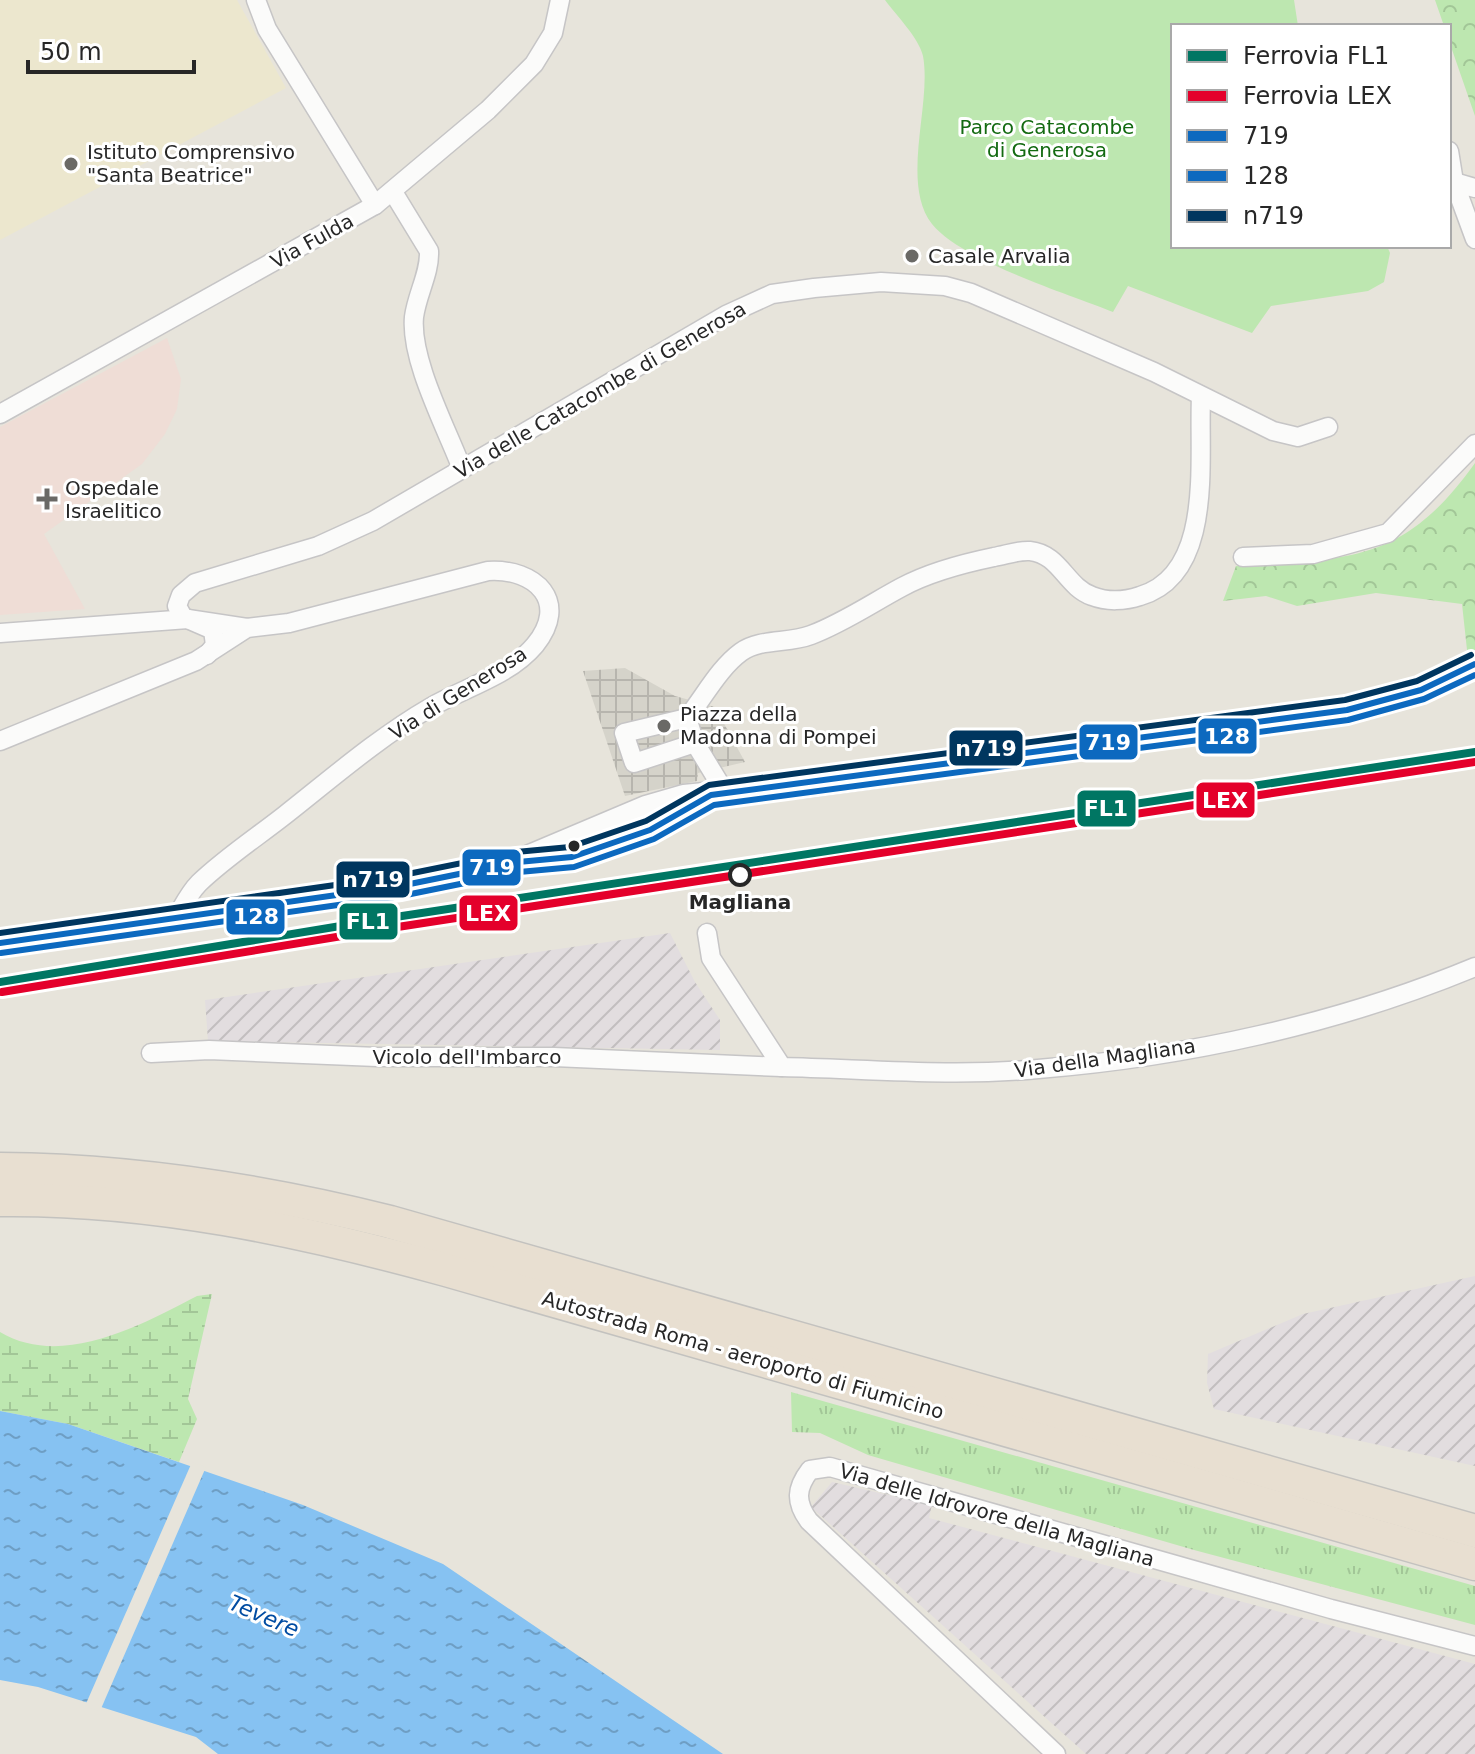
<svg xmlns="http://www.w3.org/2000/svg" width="1475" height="1754" viewBox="0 0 1475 1754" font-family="'DejaVu Sans',sans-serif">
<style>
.industrial{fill:url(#industrial-furrows)}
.education{fill:#ece7ce}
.medical{fill:#efddd6}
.grass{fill:url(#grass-tufts)}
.forest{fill:url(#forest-crowns)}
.wetland{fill:url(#wetland-marsh)}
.park{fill:#bde7b0}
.plaza{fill:url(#plaza-grid)}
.water{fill:url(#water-ripples)}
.pier{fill:#e7e4db}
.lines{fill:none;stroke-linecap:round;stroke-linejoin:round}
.street-casing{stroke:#c6c5c6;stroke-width:21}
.secondary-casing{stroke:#c6c5c6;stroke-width:27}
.highway-casing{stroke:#c3c2bf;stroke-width:35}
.street{stroke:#fbfbfa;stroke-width:18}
.secondary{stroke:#fbfbfa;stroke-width:24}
.highway{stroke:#e8dfd1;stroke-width:32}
.bus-1-casing{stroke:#fff;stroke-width:12}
.bus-2-casing{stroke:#fff;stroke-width:12}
.bus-3-casing{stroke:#fff;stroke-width:12}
.bus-1{stroke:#0c69bf;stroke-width:6}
.bus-2{stroke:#0c69bf;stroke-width:6}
.bus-3{stroke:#00365f;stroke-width:6}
.rail-1-casing{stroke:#fff;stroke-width:14}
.rail-2-casing{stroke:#fff;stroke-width:14}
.rail-1{stroke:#007663;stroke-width:8}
.rail-2{stroke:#e4002b;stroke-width:8}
.poi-dot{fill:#6a6966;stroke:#fff;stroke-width:3}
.bus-dot{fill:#272727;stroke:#fff;stroke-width:3}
.stop-dot{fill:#fff;stroke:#272727;stroke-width:4}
.labels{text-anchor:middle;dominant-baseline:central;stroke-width:6;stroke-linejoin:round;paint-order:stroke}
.park-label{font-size:20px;fill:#136a11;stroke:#fff}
.poi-label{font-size:20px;fill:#272727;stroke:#fff;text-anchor:start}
.street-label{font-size:20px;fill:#272727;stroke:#fff}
.stop-label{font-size:20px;font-weight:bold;fill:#272727;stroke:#fff}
.water-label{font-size:22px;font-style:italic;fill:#004ca2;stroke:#fff}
.line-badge{stroke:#fff;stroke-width:3}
.badge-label{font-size:22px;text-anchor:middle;font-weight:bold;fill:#fff}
</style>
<defs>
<pattern id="industrial-furrows" width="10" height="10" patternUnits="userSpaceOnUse" patternTransform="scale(2)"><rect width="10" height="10" fill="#e2dddf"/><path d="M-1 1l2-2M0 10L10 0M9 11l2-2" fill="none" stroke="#c2bebf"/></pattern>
<pattern id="grass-tufts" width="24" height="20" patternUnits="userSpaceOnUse" patternTransform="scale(2)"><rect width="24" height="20" fill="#bde7b0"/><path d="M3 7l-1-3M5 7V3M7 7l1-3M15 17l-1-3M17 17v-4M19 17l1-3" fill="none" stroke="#a2c697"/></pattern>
<pattern id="forest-crowns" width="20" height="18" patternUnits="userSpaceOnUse" patternTransform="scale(2)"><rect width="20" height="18" fill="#bde7b0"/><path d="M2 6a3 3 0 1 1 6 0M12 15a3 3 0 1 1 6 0" fill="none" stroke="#a2c697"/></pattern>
<pattern id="wetland-marsh" width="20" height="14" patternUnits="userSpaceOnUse" patternTransform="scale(2)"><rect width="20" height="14" fill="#bde7b0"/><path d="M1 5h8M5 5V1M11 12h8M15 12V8" fill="none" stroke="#a2c697"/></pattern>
<pattern id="plaza-grid" width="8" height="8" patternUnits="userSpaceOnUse" patternTransform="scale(2)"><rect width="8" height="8" fill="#d5d3ca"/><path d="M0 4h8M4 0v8" fill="none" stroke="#b7b5ae"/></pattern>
<pattern id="water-ripples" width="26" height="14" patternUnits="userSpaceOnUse" patternTransform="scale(2)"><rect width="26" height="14" fill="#86c2f2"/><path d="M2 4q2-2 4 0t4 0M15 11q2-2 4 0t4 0" fill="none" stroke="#6e9ec4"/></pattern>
</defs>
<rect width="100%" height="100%" fill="#e7e4db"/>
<g class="industrial">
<polygon points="670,933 695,982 720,1020 720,1050 208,1041 205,1000"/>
<polygon points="1475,1276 1475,1466 1214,1409 1207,1383 1208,1354 1303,1314"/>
<polygon points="832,1482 932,1505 929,1518 1475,1664 1475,1754 1086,1754 811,1507"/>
</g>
<polygon class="education" points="0,0 237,0 286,88 0,240"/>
<polygon class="medical" points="167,338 181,379 177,409 165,434 142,464 44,534 85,609 0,615 0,427"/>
<polygon class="grass" points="791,1392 1475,1586 1475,1625 1194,1550 868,1455 820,1433 792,1432"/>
<g class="forest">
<polygon points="1435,0 1475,0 1475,116 1449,41 1449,26 1444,26"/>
<path d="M 1475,463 L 1475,654 L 1468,659 L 1462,604 L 1376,593 L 1297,606 L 1266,596 L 1223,601 L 1236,566 C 1349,559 1404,563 1475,463 Z"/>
</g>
<path class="wetland" d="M 212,1294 L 188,1399 L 197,1419 L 179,1462 L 68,1424 L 0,1411 L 0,1332 C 62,1369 141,1325 197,1296 Z"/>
<path class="park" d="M 885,0 L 1294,0 L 1298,26 L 1173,26 L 1173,246 L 1387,246 L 1390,253 L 1384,282 L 1368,291 L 1271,306 L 1252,333 L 1128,286 L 1113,312 C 1066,293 962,261 932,224 C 900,183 932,104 923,56 C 919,38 896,15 885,0 Z"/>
<polygon class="plaza" points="625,668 675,696 715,707 745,762 698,773 697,781 625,796 583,671"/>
<polygon class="water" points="0,1411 68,1424 303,1505 443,1564 723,1754 218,1754 196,1737 38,1687 0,1680"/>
<polygon class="pier" points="192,1462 206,1467 100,1711 85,1706"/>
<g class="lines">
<g class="street-casing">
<g id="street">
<polyline points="256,0 267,29 375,205"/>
<polyline points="1449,151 1454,182"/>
<polyline points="1475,188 1454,182 1475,239"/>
<path d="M 393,192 L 429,251 C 430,273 417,294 414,317 C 410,360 446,427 462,469"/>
<polyline points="0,414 375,205 488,110 534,64 553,33 560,0"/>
<polyline points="1243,557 1313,554 1388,533 1475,444"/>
<polyline points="0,633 188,619 247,628"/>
<polyline points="207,655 215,645 213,630 183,617 177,606 181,595 195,583 318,546 373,521 726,315 772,294 814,288 881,282 945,286 971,293 1154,372 1273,431 1298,437 1328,427"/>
<path d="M 687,718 C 704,697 719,668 741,652 C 761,638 788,644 811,635 C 843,623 872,603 902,587 C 928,573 965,563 994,557 C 1006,555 1019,550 1030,551 C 1060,554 1066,587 1092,596 C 1107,602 1125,601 1140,596 C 1215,574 1198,459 1201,397"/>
<path d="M 0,741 L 196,661 L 247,628 L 289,623 L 488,571 C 536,568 570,602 535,645 C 509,676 464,688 431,707 C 379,737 332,778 285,815 C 257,837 225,858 199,883 C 189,893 183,906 176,918"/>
<polyline points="695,743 634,763 624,733 687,718 695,743 726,794"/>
<path d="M 707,933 L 711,958 L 782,1067 C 867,1069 954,1077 1038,1069 C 1186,1057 1338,1024 1475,967"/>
<polyline points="151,1053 209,1050 377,1057 554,1057 782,1067"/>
<path d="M 1056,1754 L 809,1521 C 795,1502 796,1488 810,1470 L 830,1467 L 1331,1609 L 1475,1646"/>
</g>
</g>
<g class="secondary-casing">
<g id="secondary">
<path d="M 518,862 L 646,808 L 684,797 L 805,785 L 1297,718 C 1358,708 1421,697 1475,664"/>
<polyline points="0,943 400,886 518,862 572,857 650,830 705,799"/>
</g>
</g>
<g class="highway-casing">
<g id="highway">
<path d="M 0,1169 C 132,1170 262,1190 390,1222 L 1475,1531"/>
<path d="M 0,1200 C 151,1198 301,1230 446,1270 L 1475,1564"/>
</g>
</g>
<use href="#street" class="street"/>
<use href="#secondary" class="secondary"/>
<use href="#highway" class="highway"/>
<g class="bus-1-casing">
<polyline id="bus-1" points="0,943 400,886 518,862 572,857 650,830 711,795 1347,710 1421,690 1475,664"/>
</g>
<g class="bus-2-casing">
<polyline id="bus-2" points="1,953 401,896 519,872 574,867 654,839 714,805 1348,720 1424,699 1475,675"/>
</g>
<g class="bus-3-casing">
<polyline id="bus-3" points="0,933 398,876 516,852 570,847 646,821 709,785 1345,700 1417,681 1471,655"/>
</g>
<use href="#bus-1" class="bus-1"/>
<use href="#bus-2" class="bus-2"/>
<use href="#bus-3" class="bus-3"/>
<g class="rail-1-casing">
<polyline id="rail-1" points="0,982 389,918 1475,752"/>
</g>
<g class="rail-2-casing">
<polyline id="rail-2" points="2,992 391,928 1475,762"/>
</g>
<use href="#rail-1" class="rail-1"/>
<use href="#rail-2" class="rail-2"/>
</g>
<g class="poi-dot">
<circle cx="71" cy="164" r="8"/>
<circle cx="912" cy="256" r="8"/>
<path d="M43 487h8v8h8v8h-8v8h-8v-8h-8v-8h8z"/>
<circle cx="664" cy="726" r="8"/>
</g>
<circle class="bus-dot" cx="574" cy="846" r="7"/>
<circle class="stop-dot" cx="740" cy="875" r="10"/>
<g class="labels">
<g class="park-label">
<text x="1047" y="127">Parco Catacombe<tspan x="1047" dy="23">di Generosa</tspan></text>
</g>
<g class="poi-label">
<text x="87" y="152">Istituto Comprensivo<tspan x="87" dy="23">"Santa Beatrice"</tspan></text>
<text x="928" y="256">Casale Arvalia</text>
<text x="65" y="488">Ospedale<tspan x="65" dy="23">Israelitico</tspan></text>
<text x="680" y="714">Piazza della<tspan x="680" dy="23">Madonna di Pompei</tspan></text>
</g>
<g class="street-label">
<text transform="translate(312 241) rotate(-29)">Via Fulda</text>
<text transform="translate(600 390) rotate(-30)">Via delle Catacombe di Generosa</text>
<text transform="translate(458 693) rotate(-32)">Via di Generosa</text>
<text x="467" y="1057">Vicolo dell'Imbarco</text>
<text transform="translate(1105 1058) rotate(-8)">Via della Magliana</text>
<text transform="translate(743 1355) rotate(16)">Autostrada Roma - aeroporto di Fiumicino</text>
<text transform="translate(997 1515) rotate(16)">Via delle Idrovore della Magliana</text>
</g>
<g class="stop-label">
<text x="740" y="902">Magliana</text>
</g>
<g class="water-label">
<text transform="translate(264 1616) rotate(23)">Tevere</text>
</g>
</g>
<g class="line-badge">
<rect x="1197" y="717" width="61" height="38" rx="8" fill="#0c69bf"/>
<rect x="1078" y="723" width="61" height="38" rx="8" fill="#0c69bf"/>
<rect x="948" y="729" width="76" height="38" rx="8" fill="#00365f"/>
<rect x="1195" y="781" width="61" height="38" rx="8" fill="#e4002b"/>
<rect x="1076" y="789" width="61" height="39" rx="8" fill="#007663"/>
<rect x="461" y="848" width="61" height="39" rx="8" fill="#0c69bf"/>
<rect x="335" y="860" width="76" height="39" rx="8" fill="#00365f"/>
<rect x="458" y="894" width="61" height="38" rx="8" fill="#e4002b"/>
<rect x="225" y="898" width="61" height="38" rx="8" fill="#0c69bf"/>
<rect x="338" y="902" width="61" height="39" rx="8" fill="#007663"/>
</g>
<g class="badge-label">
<text x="1227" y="744">128</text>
<text x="1108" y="750">719</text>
<text x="986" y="756">n719</text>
<text x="1225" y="808">LEX</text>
<text x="1106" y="816">FL1</text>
<text x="492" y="875">719</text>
<text x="373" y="887">n719</text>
<text x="488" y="921">LEX</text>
<text x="256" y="924">128</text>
<text x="368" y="929">FL1</text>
</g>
<rect x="1171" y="24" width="280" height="224" fill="#ffffff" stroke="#a9a9a9" stroke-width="2"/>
<rect x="1187" y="50" width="40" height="12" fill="#007663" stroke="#a9a9a9" stroke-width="2"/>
<text x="1243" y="64" font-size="24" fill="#272727">Ferrovia FL1</text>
<rect x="1187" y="90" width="40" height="12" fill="#e4002b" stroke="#a9a9a9" stroke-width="2"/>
<text x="1243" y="104" font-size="24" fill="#272727">Ferrovia LEX</text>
<rect x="1187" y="130" width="40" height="12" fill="#0c69bf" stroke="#a9a9a9" stroke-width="2"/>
<text x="1243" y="144" font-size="24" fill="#272727">719</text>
<rect x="1187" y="170" width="40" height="12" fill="#0c69bf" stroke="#a9a9a9" stroke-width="2"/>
<text x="1243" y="184" font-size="24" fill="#272727">128</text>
<rect x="1187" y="210" width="40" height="12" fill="#00365f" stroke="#a9a9a9" stroke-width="2"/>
<text x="1243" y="224" font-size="24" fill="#272727">n719</text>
<path d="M28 60v12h166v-12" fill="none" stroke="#272727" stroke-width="4"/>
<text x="40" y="60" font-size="24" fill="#272727" stroke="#ffffff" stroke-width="6" paint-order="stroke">50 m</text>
</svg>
